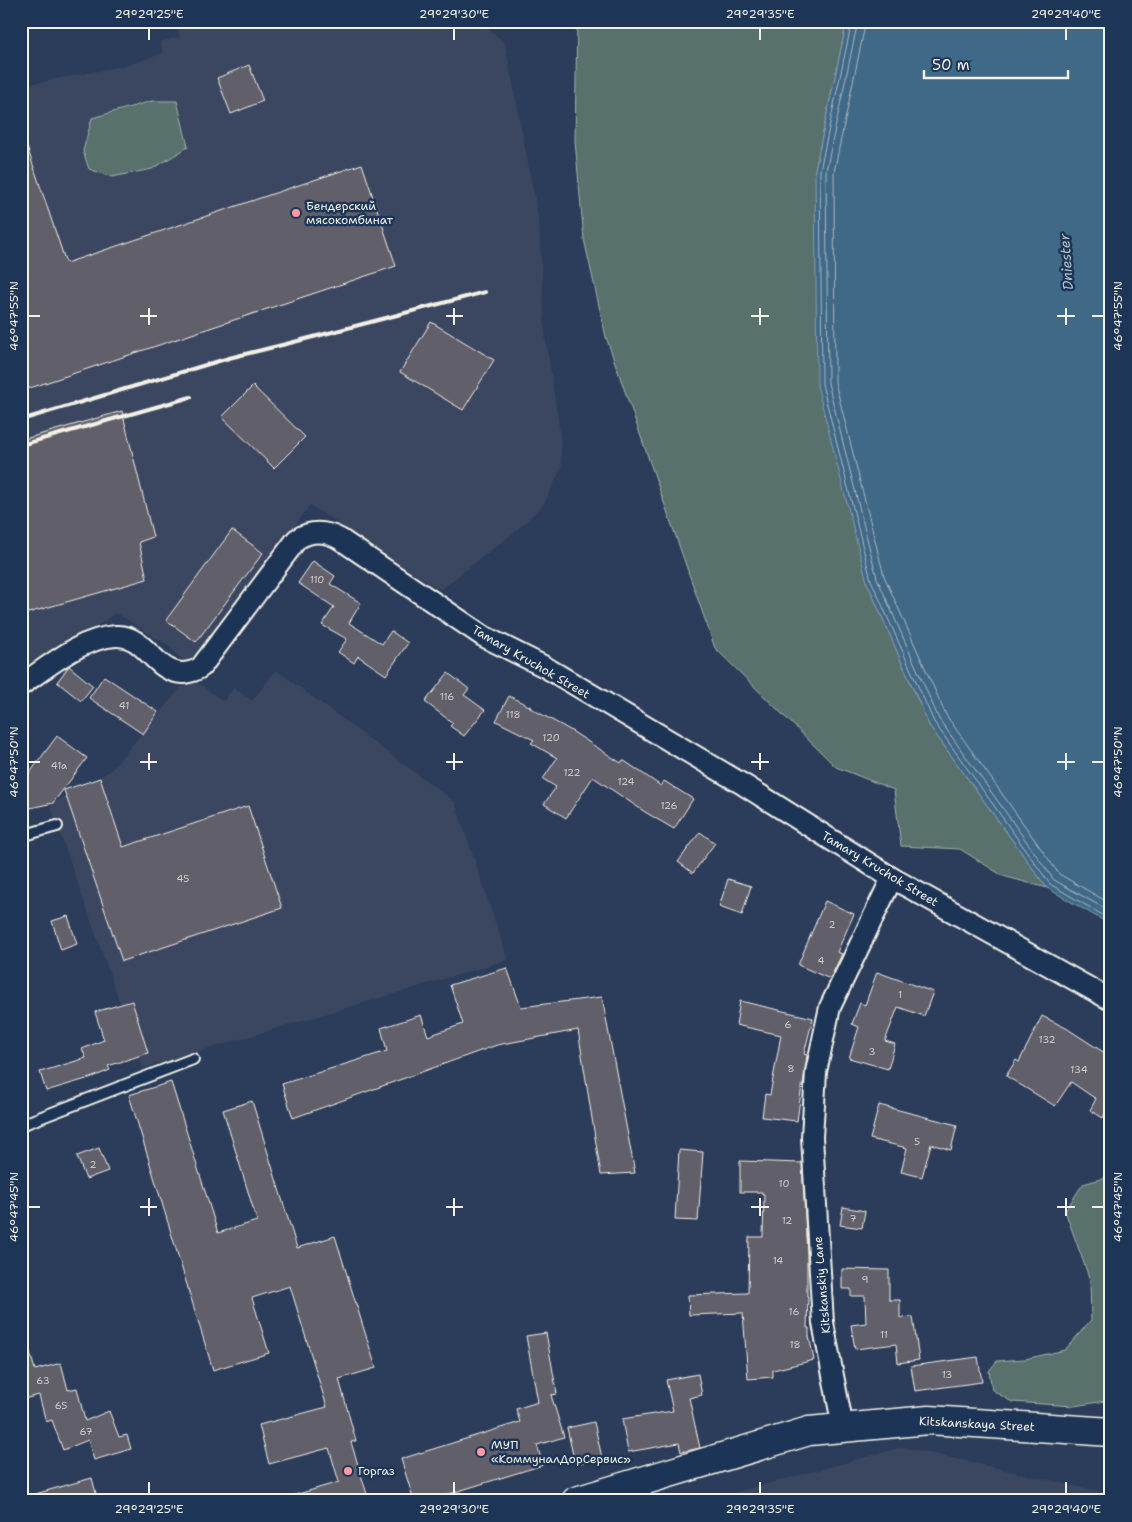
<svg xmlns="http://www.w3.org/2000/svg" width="1132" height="1522" viewBox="0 0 1132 1522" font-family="'Shantell Sans',sans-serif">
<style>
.built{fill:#3b4760}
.green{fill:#58716d;stroke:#a6b1aa}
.water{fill:#3f6787;stroke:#879eae}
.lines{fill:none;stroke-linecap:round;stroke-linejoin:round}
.shore{stroke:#acbac1;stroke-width:1}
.building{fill:#615f6b;stroke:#f4f1e8}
.service-casing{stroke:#f4f1e8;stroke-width:14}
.minor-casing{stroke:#f4f1e8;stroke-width:24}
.secondary-casing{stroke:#f4f1e8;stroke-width:31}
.service{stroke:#1d3557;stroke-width:10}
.minor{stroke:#1d3557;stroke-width:20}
.secondary{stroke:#1d3557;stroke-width:28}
.rail{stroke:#f4f1e8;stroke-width:4}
.ticks{fill:none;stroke:#f4f1e8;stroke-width:2}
.poi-dot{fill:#ff9aa2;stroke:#1d3557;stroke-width:2}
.labels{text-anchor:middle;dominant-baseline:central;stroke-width:5;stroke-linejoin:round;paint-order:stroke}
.number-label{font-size:10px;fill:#cfccc9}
.poi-label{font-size:12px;fill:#f4f1e8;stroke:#1d3557;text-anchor:start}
.street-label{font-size:12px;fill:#f4f1e8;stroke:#1d3557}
.water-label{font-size:14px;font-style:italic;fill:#b5c1c6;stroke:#1d3557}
.neatline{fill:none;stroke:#f4f1e8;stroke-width:2}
.ticks-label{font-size:12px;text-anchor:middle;fill:#f4f1e8}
</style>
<rect width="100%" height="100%" fill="#2b3d5b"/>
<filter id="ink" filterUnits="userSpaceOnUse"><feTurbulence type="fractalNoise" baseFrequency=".02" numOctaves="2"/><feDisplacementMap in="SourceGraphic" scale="10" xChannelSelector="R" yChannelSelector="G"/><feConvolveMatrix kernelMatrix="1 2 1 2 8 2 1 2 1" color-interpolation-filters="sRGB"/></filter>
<g filter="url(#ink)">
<g class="built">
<polygon points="175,21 484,21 484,25 505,43 539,221 545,335 560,433 562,467 544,504 517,530 440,590 310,505 190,666 166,644 116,613 21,678 21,86 128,65 163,53 160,42 180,37"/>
<polygon points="276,670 455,802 508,960 143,1068 50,805 110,771 190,677 223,701 234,688 252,701"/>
<polygon points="903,1447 1111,1494 1111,1501 704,1501"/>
</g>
<g class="green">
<polygon points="577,21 847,21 815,170 867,582 929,725 1047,888 1003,876 960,849 901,846 894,790 836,767 715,648 606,337 584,239 575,141"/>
<polygon points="152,101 177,101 188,147 152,169 112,177 89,169 83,151 92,118"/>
<polygon points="1111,1176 1111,1398 1105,1401 1074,1406 1012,1402 992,1390 989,1371 997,1361 1025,1359 1065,1350 1091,1320 1090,1280 1065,1211 1083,1184"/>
</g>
<polygon class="water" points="847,21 1111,21 1111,925 1047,888 929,725 867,582 817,385 815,170"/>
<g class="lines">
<g class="shore">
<polyline points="852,21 820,170 822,384 871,580 934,722 1050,884 1111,920"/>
<polyline points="858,21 826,171 828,383 877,578 939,719 1054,880 1111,912"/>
<polyline points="866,21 834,172 835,382 884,576 946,715 1059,874 1111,904"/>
</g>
</g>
<g class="building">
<polygon points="249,65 263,101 231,114 217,78"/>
<polygon points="24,138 66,263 362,164 396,266 21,391 21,139"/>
<polygon points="431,322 494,360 463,410 400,372"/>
<polygon points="253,386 305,437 274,468 222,417"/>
<polygon points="122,411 153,537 139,542 147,579 21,615 21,440"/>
<polygon points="232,530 263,553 196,642 166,620"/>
<polygon points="313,561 335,576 330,584 361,603 349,623 382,644 391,631 408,643 386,675 358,656 354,663 338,652 347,639 322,625 334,607 298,583"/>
<polygon points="69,666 93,686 81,701 57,682"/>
<polygon points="448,673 469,689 464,695 485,710 464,736 450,726 453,723 425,702"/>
<polygon points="104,676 158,712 143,734 89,698"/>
<polygon points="509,696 531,707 530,708 570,730 621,763 623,760 661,786 664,781 693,799 674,829 645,812 593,777 566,818 544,804 556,787 543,779 557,758 531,743 534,740 496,721"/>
<polygon points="57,736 87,758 53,803 21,810 21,779 26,778"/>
<polygon points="100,778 123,847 248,806 282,908 122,961 64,790"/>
<polygon points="700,832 715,843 693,873 678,862"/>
<polygon points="728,879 751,886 742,915 719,907"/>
<polygon points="825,901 854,914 837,952 842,954 830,979 798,965"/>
<polygon points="68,916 77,944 61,950 52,921"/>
<polygon points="507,968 521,1007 602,997 635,1173 601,1175 578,1030 497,1045 293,1118 282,1084 387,1051 381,1028 421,1015 428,1036 463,1024 450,985"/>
<polygon points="877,972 933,992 924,1016 898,1007 885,1041 895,1044 888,1069 849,1058 859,1027 852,1024 860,1003 865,1005"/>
<polygon points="132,1001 148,1053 108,1066 110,1070 93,1077 46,1091 40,1072 86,1058 82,1049 104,1040 95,1012"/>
<polygon points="740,1001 813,1018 804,1054 807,1055 803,1085 802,1085 797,1121 762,1117 765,1094 770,1095 781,1035 736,1025"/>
<polygon points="1042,1016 1066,1028 1111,1057 1111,1109 1108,1107 1103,1118 1090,1110 1096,1099 1071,1082 1055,1106 1006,1076 1016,1060 1019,1062"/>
<polygon points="171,1082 218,1233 257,1221 223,1110 252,1101 297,1248 335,1236 376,1368 339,1379 356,1441 351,1442 369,1501 289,1501 288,1497 339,1482 329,1448 269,1464 259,1425 327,1407 290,1286 252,1298 269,1353 213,1370 129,1095"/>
<polygon points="879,1105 957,1125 951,1150 931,1144 922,1177 901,1172 907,1148 870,1139"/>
<polygon points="99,1148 108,1171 86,1179 77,1156"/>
<polygon points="679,1150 703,1152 698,1221 675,1220"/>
<polygon points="740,1161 802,1163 807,1254 807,1296 808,1296 807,1328 809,1328 809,1336 814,1360 773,1370 773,1377 748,1379 743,1313 689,1315 688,1295 748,1293 749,1237 763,1237 764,1194 762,1194 762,1192 740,1192"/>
<polygon points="843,1207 865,1211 862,1228 840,1225"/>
<polygon points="842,1269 889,1270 889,1300 900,1300 900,1318 913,1317 919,1360 898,1363 896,1344 855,1349 851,1325 866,1323 865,1296 851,1296 851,1289 842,1289"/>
<polygon points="546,1333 557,1394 551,1395 564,1437 537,1445 543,1465 426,1501 414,1501 401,1459 520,1422 516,1409 538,1402 526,1336"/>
<polygon points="26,1338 35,1370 61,1363 68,1390 77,1388 85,1421 109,1411 119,1437 127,1435 131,1449 94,1460 88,1440 63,1450 52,1420 46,1422 39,1395 24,1399 21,1388 21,1339"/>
<polygon points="978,1357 982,1382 915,1391 911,1366"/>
<polygon points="698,1374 702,1395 689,1398 700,1448 681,1452 679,1443 628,1452 622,1419 673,1411 666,1380"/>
<polygon points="594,1422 602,1458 575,1464 567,1428"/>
<polygon points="92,1478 98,1501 28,1501 28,1496"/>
</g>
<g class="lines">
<g class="service-casing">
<g id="service">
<polyline points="21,836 57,826"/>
<polyline points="21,1125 193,1059"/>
</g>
</g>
<g class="minor-casing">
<g id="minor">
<path d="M 21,685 C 49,666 81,638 116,636 C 145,634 155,674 184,673 C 191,672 196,671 201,667 L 297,539 C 312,530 325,531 340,539 L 483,636 L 545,667 L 744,785 L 892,878 L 1111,1000"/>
<polyline points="843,1428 823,1323 812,1137 816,1072 830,1007 892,878"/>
</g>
</g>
<g class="secondary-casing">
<polyline id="secondary" points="576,1501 809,1431 929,1420 1111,1432"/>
</g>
<use href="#service" class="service"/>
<use href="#minor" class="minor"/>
<use href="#secondary" class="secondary"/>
<g class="rail">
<polyline points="21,420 229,358 298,341 485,292"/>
<polyline points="21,445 191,397"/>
</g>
</g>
</g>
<path class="ticks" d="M 149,28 L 149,40M 454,28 L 454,40M 760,28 L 760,40M 1066,28 L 1066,40M 149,308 L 149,325M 454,308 L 454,325M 760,308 L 760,325M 1066,308 L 1066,325M 28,316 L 40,316M 140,316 L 157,316M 446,316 L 463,316M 751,316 L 769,316M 1057,316 L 1075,316M 1092,316 L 1104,316M 149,753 L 149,770M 454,753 L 454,770M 760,753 L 760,770M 1066,753 L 1066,770M 28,762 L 40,762M 140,762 L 157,762M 446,762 L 463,762M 751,762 L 769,762M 1057,762 L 1075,762M 1092,762 L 1104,762M 149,1198 L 149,1216M 454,1198 L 454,1216M 760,1198 L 760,1216M 1066,1198 L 1066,1216M 28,1207 L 40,1207M 140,1207 L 157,1207M 446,1207 L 463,1207M 751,1207 L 769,1207M 1057,1207 L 1075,1207M 1092,1207 L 1104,1207M 149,1482 L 149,1494M 454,1482 L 454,1494M 760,1482 L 760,1494M 1066,1482 L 1066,1494"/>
<g class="poi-dot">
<circle cx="296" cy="213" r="5"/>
<circle cx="481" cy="1452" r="5"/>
<circle cx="348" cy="1471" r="5"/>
</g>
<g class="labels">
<g class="number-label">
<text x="317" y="579">110</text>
<text x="447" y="696">116</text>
<text x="124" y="705">41</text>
<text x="513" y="714">118</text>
<text x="551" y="737">120</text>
<text x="59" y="765">41a</text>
<text x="572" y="772">122</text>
<text x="626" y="781">124</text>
<text x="669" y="805">126</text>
<text x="183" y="878">45</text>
<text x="832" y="924">2</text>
<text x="821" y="960">4</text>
<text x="900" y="994">1</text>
<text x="788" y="1024">6</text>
<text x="1047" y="1039">132</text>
<text x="872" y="1051">3</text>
<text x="791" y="1068">8</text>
<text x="1079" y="1069">134</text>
<text x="917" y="1141">5</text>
<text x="93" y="1164">2</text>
<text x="784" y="1183">10</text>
<text x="853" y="1218">7</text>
<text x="787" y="1220">12</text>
<text x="778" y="1260">14</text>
<text x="865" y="1279">9</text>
<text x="794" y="1311">16</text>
<text x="884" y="1334">11</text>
<text x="795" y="1344">18</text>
<text x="947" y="1374">13</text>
<text x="43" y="1380">63</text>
<text x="61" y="1405">65</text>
<text x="86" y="1431">67</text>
</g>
<g class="poi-label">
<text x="306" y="206">Бендерский<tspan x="306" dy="14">мясокомбинат</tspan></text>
<text x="491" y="1445">МУП<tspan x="491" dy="14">«КоммуналДорСервис»</tspan></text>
<text x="358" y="1471">Горгаз</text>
</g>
<g class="street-label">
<text transform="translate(531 662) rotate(30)">Tamary Kruchok Street</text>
<text transform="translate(880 869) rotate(31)">Tamary Kruchok Street</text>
<text transform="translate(822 1285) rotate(-95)">Kitskanskiy Lane</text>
<text transform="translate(977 1424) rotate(3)">Kitskanskaya Street</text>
</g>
<g class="water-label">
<text transform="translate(1066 262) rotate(-94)">Dniester</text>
</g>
</g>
<rect width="1132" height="1522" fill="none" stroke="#1d3557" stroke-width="55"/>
<path d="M924 70v8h144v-8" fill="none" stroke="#f4f1e8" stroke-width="2.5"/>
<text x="932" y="70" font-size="15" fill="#f4f1e8" stroke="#1d3557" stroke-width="4" paint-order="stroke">50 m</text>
<rect x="28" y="28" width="1076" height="1466" class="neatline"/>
<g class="ticks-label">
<text x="149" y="18">29°29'25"E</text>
<text x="454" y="18">29°29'30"E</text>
<text x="760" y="18">29°29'35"E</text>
<text x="1066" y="18">29°29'40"E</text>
<text transform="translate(14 316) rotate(-90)" y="4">46°47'55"N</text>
<text transform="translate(1118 316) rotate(-90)" y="4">46°47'55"N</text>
<text transform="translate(14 762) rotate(-90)" y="4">46°47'50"N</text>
<text transform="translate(1118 762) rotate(-90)" y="4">46°47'50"N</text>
<text transform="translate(14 1207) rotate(-90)" y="4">46°47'45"N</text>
<text transform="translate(1118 1207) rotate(-90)" y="4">46°47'45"N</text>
<text x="149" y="1513">29°29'25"E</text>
<text x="454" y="1513">29°29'30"E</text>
<text x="760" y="1513">29°29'35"E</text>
<text x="1066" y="1513">29°29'40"E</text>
</g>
</svg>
